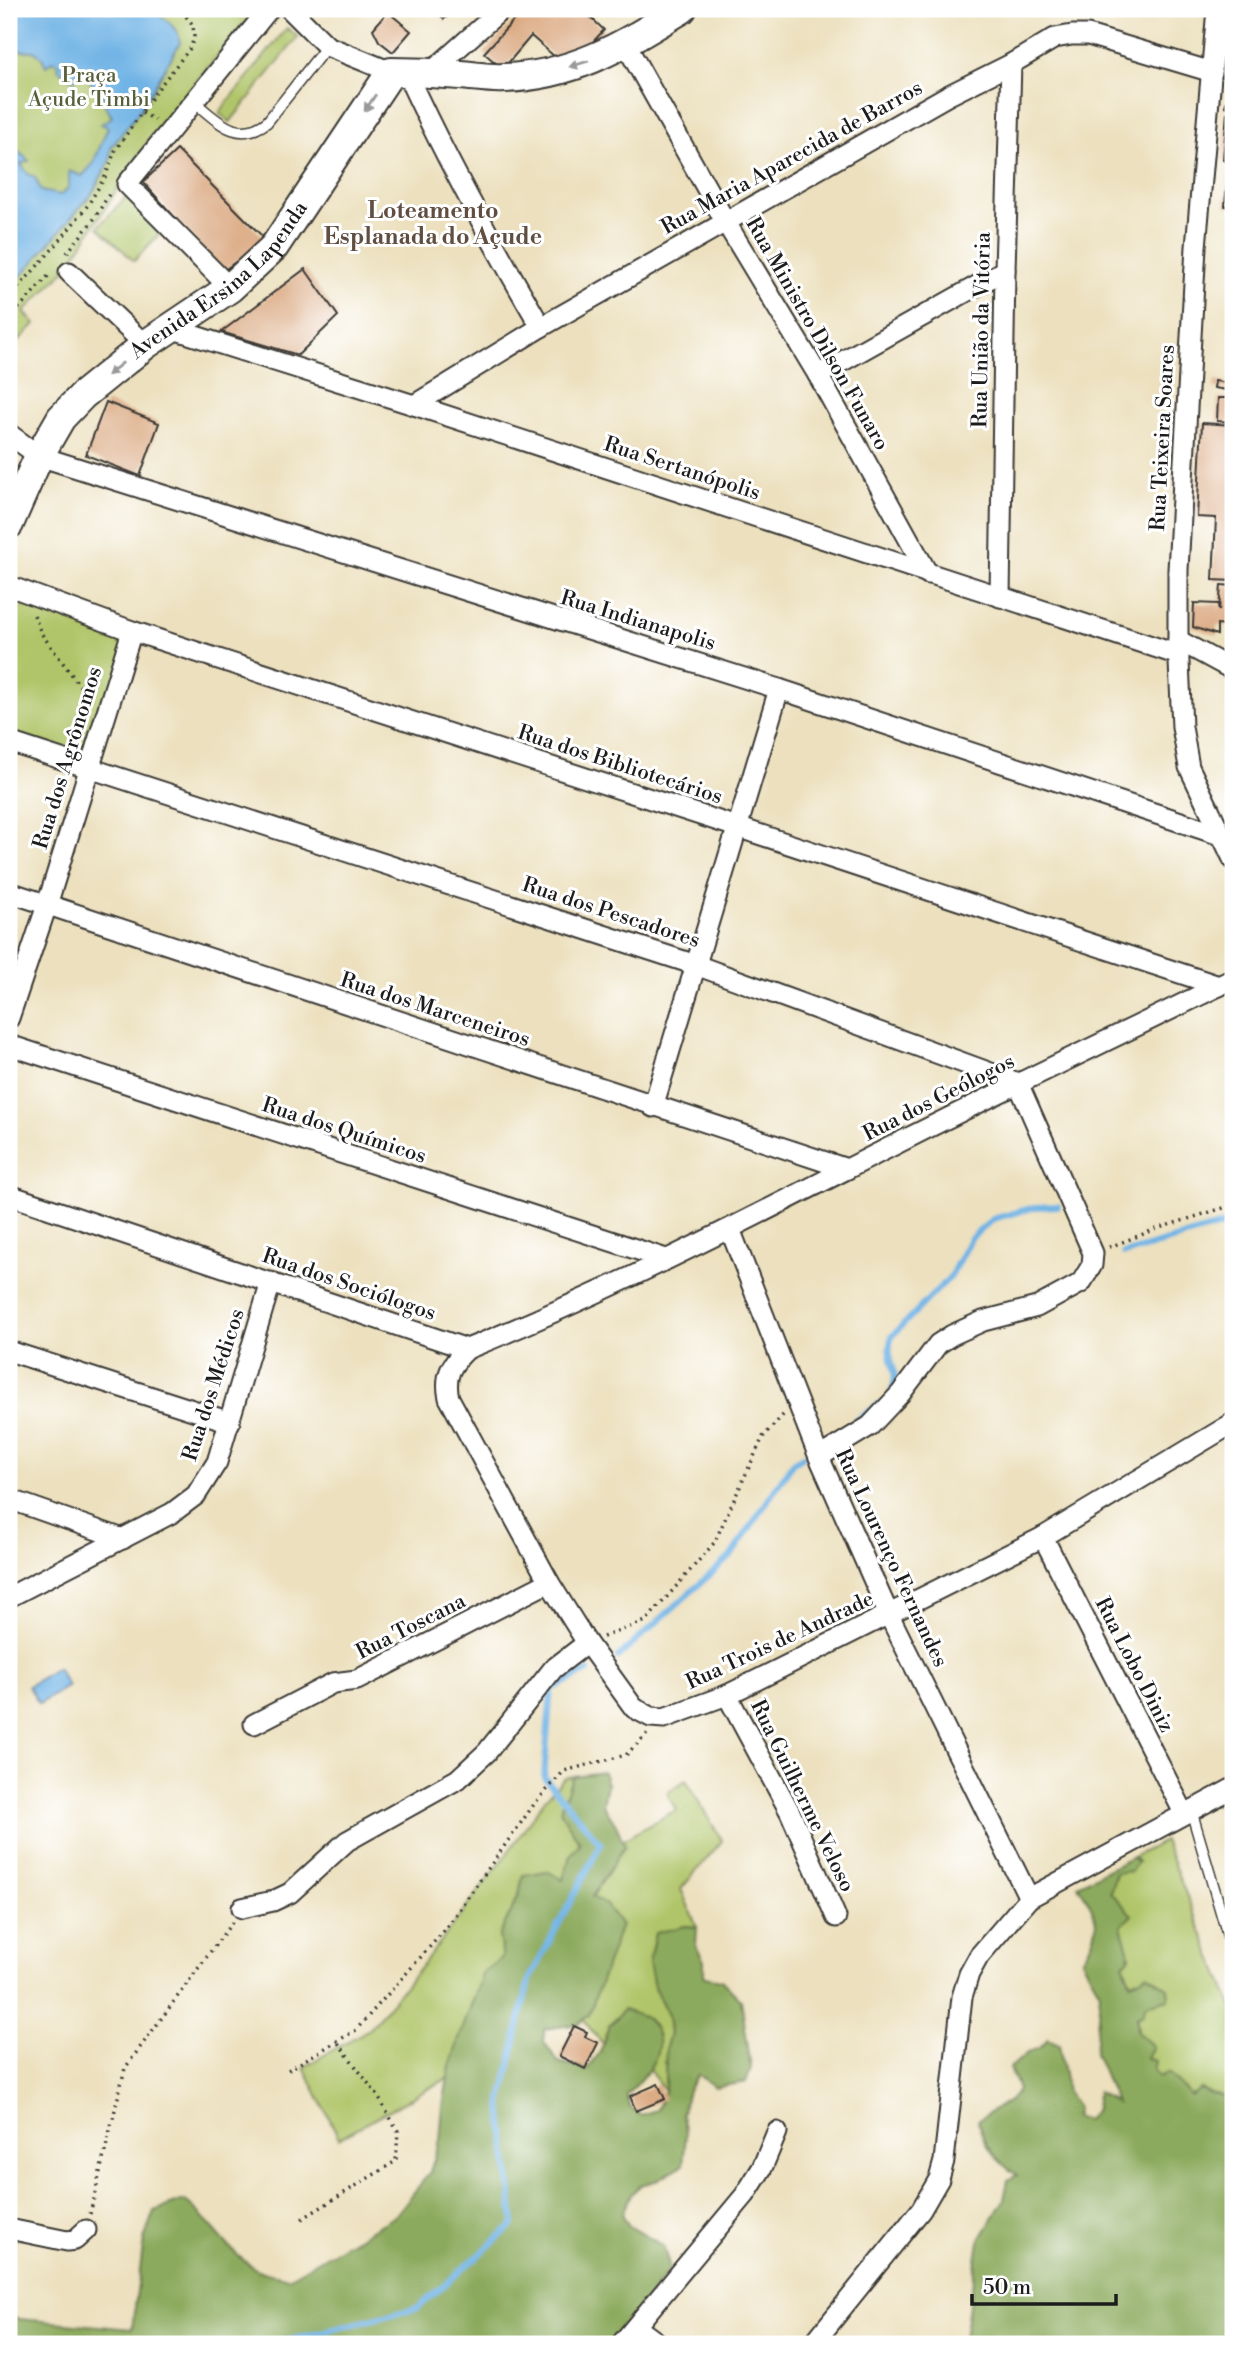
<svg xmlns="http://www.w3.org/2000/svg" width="1242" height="2353" viewBox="0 0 1242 2353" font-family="'Libre Bodoni',serif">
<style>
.green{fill:#b0c569;stroke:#667042;stroke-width:2}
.forest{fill:#8caa5d;stroke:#54633c;stroke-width:2}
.water{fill:#6fb3e5;stroke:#466880;stroke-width:2}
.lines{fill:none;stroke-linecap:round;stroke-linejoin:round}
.stream{stroke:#6fb3e5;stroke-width:6}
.building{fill:#dcac85}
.lane-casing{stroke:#3b3934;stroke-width:13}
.street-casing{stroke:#3b3934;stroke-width:23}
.secondary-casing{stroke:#3b3934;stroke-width:32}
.path{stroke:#3b3934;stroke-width:3.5;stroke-dasharray:2 5;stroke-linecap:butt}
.lane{stroke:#fff;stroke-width:10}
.street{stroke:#fff;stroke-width:19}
.secondary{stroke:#fff;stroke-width:28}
.oneway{fill:#999}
.labels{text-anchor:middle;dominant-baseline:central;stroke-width:6;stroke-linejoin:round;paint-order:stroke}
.park-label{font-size:21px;fill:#57603b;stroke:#fff}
.street-label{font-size:21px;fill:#1c1c1c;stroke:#fff}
.neighbourhood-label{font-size:23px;font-weight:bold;fill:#5f4e41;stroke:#fff}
</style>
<rect width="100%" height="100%" fill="#fff"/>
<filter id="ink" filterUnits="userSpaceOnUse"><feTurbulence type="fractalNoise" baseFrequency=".0143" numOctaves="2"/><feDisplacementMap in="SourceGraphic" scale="14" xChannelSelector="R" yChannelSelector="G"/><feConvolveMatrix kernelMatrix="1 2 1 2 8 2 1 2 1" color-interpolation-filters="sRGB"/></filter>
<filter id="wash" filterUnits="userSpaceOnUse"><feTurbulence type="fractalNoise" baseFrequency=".00686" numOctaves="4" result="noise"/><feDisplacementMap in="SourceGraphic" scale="28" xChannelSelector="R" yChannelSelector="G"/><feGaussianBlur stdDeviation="1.57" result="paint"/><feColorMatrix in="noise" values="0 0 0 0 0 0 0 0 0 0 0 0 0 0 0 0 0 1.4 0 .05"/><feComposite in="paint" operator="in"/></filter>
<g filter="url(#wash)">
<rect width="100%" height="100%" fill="#ece0be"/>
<g class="green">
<polygon points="9,9 256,9 150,138 66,269 24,312 35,324 9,350"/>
<polygon points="287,28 298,37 230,122 219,113"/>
<polygon points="127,196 163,230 134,261 98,227"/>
<polygon points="9,586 132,631 89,769 9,742"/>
<polygon points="573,1776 560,1811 580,1843 570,1856 563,1880 523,1875 519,1895 499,1936 503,1957 458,2042 448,2078 339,2138 304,2067 369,2029 425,1962 504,1858 545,1799 564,1778"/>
<path d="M 686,1780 L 722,1841 L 681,1889 L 697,1927 L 685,1926 L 654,1987 L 668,2015 L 670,2033 L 666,2048 L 665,2091 L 649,2070 C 660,2048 660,2041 648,2019 L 609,2026 L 603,2044 L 583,2020 L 589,2015 L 606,1905 L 592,1897 L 625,1846 L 623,1840 L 676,1810 L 667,1793 Z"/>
<path d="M 1164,1841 L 1233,2008 L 1233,2098 L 1210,2094 L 1201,2089 L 1191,2096 L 1168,2073 L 1159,2077 C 1134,2051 1136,2013 1136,1979 L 1131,1983 L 1123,1964 L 1130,1957 L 1110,1892 L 1116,1873 L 1138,1862 L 1133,1857 Z"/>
</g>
<g class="forest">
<path d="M 603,1772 L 607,1784 L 603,1805 L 616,1825 L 625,1846 L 592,1897 L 606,1905 L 621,1925 L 589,2015 L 578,2024 L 544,2029 L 544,2042 L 558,2062 L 587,2069 L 600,2052 L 609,2026 L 623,2010 C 630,2013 643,2015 648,2020 C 674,2045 645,2078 626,2095 L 629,2106 L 640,2115 L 657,2110 L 665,2091 L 666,2048 L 670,2033 L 668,2015 L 654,1987 L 649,1962 L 655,1933 L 685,1926 L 697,1927 L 696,1946 L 704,1961 L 704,1977 L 721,1980 L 741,2000 L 751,2068 L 746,2082 L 715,2087 L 698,2075 L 688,2090 L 682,2115 L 686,2134 L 683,2165 L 655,2181 L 641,2185 L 631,2194 L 622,2214 L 629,2226 L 663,2246 L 670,2269 L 611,2344 L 413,2344 L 408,2339 L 382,2338 L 371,2344 L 9,2344 L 9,2318 L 132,2329 L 144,2240 L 154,2211 L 184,2200 C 211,2219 227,2252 256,2269 C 265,2274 278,2275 288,2278 L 395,2216 L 430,2172 L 440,2140 L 443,2106 L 450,2066 L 458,2042 L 483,1972 L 503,1957 L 499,1936 L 519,1895 L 523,1875 L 547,1871 L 563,1880 L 570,1856 L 580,1843 L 560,1811 L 573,1776 Z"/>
<path d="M 1133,1857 L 1138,1862 L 1131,1871 L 1116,1873 L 1110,1892 L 1132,1915 L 1121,1926 L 1130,1957 L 1123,1964 L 1131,1983 L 1147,1974 L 1168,1988 L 1169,1999 L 1146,2005 L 1142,2015 L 1136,2016 L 1137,2032 L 1153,2046 L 1147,2058 L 1155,2061 L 1153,2070 L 1159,2077 L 1168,2073 L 1191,2096 L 1200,2089 L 1210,2094 L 1233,2098 L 1233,2344 L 963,2344 L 979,2241 L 1004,2200 L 1008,2180 L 1017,2175 C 998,2163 982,2143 978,2120 L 1010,2100 L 1018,2090 L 1010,2068 L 1027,2053 L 1041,2047 L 1048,2039 L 1059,2044 L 1067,2092 L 1077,2107 L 1075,2117 L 1087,2120 L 1096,2108 L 1098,2092 L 1116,2103 L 1095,2053 L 1100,1992 L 1082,1960 C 1104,1926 1098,1916 1078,1885 Z"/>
</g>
<g class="water">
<polygon points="21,9 151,9 169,22 178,33 180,43 141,109 111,148 110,160 92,194 16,282 9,286 9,143 29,161 21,164 28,174 35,177 41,191 61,195 69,187 69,171 82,176 93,164 108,127 101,124 112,117 105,105 105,97 99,95 85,73 81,70 75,76 75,81 59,70 58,64 53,61 46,66 41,56 33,51 9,50 9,29"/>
<polygon points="57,1668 68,1686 39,1704 28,1686"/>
</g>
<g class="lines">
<g class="stream">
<polyline points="1124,1254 1233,1222"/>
<path d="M 891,1393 C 902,1366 883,1361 892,1336 L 950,1277 L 970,1239 L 993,1219 L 1035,1207 L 1058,1206"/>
<polyline points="831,1438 881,1403"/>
<polyline points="618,1657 731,1556 792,1464 803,1456"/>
<polyline points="274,2344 418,2308 514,2224 501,2105 529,1980 601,1844 544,1777 551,1689 588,1671"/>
</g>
</g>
<g id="blocks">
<g class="building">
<polygon points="390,9 397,11 393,16 411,31 393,52 379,41 373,29"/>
<polygon points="435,9 456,9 444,19"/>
<polygon points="524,9 582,9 604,30 575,61 563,64 531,36 503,69 484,53"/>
<polygon points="1232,9 1233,9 1233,31 1228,30"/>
<polygon points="1233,84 1233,109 1225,106"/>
<polygon points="1227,113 1233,116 1233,207 1225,206 1229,163 1223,160"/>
<polygon points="177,150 266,240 223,271 143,182"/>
<polygon points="305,269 338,316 298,355 221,332"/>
<polygon points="1215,381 1233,384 1233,391 1214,388"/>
<polygon points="1218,398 1233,398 1233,422 1217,421"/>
<polygon points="106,402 159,423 140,476 86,455"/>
<polygon points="1202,423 1233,425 1233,581 1213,580 1216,518 1197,517"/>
<polygon points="1221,585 1233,586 1233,626 1217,625 1217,635 1193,627 1194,603 1218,604 1219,611"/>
<polygon points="1233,1894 1233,1912 1225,1899"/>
<polygon points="574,2026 587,2032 585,2037 598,2043 585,2069 559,2056"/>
<polygon points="658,2084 665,2099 636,2111 630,2096"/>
</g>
</g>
</g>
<g filter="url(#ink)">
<use href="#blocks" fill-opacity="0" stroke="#3b3934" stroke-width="2"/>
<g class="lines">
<g class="lane-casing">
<g id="lane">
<path d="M 193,101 C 217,120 237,145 267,122 L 327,46"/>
<polyline points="1191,1810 1233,1953"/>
</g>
</g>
<g class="street-casing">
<g id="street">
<polyline points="290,9 327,46 391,72"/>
<polyline points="1217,9 1196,247 1178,570 1178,640 1182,727 1189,767 1233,859"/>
<polyline points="625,43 725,221 818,375 928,574"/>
<path d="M 406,72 C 446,160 492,243 541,327"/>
<polyline points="431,72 502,9"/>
<polyline points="69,272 145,345"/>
<polyline points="230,288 127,184 269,9"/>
<polyline points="170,328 414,405 1179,655"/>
<polyline points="818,375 1005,270"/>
<polyline points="414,405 541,327 947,96 1011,64 1055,38 1072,35 1088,35 1212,72"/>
<polyline points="9,434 39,456 779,689 1220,835"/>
<polyline points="9,586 132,631 737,827 1219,986"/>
<polyline points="1000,597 1005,270 1011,64"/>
<polyline points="1178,640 1233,670"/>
<polyline points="9,742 696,965 1018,1083 1093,1253 1092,1265 1081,1283 1037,1307 983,1321 952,1335 938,1344 901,1393 870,1426 819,1457"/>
<polyline points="9,892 847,1169"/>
<polyline points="9,1018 47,905 132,631"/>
<polyline points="9,1045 666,1259"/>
<polyline points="653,1107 779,689"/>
<path d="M 9,1195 L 467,1349 C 619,1288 764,1211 910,1137 C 1017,1083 1126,1032 1233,979"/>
<polyline points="730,1229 819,1457 889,1615 1029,1898"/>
<path d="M 467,1349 C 451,1364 444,1376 449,1398 L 549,1582 L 587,1643 L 634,1708 L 651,1717 L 664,1718 L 727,1695 L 1043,1537 L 1233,1423"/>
<polyline points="9,1351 230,1422"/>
<polyline points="9,1499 123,1539"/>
<polyline points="1043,1537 1184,1813"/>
<polyline points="9,1597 172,1513 196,1495 217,1462 271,1282"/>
<polyline points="727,1695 790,1812 836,1917"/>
<polyline points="254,1724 333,1683 357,1680 549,1582"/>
<polyline points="242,1908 273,1901 290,1893 347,1841 458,1779 487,1752 553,1669 587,1643"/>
<polyline points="9,2229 67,2241 75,2240 86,2230"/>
<polyline points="636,2327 659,2344"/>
<polyline points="621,2344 745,2195 762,2168 777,2132"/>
<polyline points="813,2344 921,2210 939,2179 944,2161 962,1997 969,1974 979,1956 1029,1898 1233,1788"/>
</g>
</g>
<g class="secondary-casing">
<g id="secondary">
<path id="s1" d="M 9,524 L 39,456 L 61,418 L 83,395 L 145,345 L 230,288 L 274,247 L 391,72 C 415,72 438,73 461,75 C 475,76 490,79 504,78 C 575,76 623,45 682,9"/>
</g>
</g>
<g class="path">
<polyline points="9,16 14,9"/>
<polyline points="142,113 155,120"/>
<polyline points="67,253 94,219 111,191"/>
<polyline points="9,298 57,244 88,205 105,177 115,151 157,90 191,47 194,37 193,25 180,9"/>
<polyline points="9,319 51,273"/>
<polyline points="34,615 41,633 86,694 87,710"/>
<polyline points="1109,1247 1159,1228 1233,1205"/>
<polyline points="603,1637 646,1621 714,1543 763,1437 784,1414"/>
<polyline points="288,2070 356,2030 443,1932 535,1803 564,1771 626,1755 647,1734"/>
<polyline points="90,2214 125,2068 233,1921"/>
<polyline points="302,2219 396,2161 398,2131 377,2095 336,2040"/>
</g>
<use href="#lane" class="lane"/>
<use href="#street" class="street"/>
<use href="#secondary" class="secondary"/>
</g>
<defs><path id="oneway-solid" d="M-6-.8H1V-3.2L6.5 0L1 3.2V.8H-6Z" transform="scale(1.75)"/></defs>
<g class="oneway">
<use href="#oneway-solid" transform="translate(579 64) rotate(163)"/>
<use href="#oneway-solid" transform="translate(370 103) rotate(124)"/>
<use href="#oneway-solid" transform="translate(115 369) rotate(141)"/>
</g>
</g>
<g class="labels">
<g class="park-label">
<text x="89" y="76">Praça<tspan x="89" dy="24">Açude Timbi</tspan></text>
</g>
<g class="street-label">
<text transform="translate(792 158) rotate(-29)">Rua Maria Aparecida de Barros</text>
<text stroke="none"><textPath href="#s1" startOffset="329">Avenida Ersina Lapenda</textPath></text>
<text transform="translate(982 330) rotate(-89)">Rua União da Vitória</text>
<text transform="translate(817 334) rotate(60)">Rua Ministro Dilson Funaro</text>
<text transform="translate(1163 438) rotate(-87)">Rua Teixeira Soares</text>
<text transform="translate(682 469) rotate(18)">Rua Sertanópolis</text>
<text transform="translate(638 621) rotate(17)">Rua Indianapolis</text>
<text transform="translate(68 758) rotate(-73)">Rua dos Agrônomos</text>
<text transform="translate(620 765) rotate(18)">Rua dos Bibliotecários</text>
<text transform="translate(611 913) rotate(18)">Rua dos Pescadores</text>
<text transform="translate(435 1010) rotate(18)">Rua dos Marceneiros</text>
<text transform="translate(939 1098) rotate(-27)">Rua dos Geólogos</text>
<text transform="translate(344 1131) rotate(18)">Rua dos Químicos</text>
<text transform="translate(349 1285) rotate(19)">Rua dos Sociólogos</text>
<text transform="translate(214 1385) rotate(-72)">Rua dos Médicos</text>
<text transform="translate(891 1558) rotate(65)">Rua Lourenço Fernandes</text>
<text transform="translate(411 1627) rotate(-27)">Rua Toscana</text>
<text transform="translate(780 1641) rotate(-25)">Rua Trois de Andrade</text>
<text transform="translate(1134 1665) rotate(63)">Rua Lobo Diniz</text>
<text transform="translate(802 1796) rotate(64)">Rua Guilherme Veloso</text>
</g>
<g class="neighbourhood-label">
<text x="433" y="211">Loteamento<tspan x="433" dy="26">Esplanada do Açude</tspan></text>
</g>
</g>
<rect width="1242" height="2353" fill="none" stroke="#fff" stroke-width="35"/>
<path d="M972 2294v10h144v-10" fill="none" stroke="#1c1c1c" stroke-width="3.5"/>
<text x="983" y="2294" font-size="21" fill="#1c1c1c" stroke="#ffffff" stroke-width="5" paint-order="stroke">50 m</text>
</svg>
